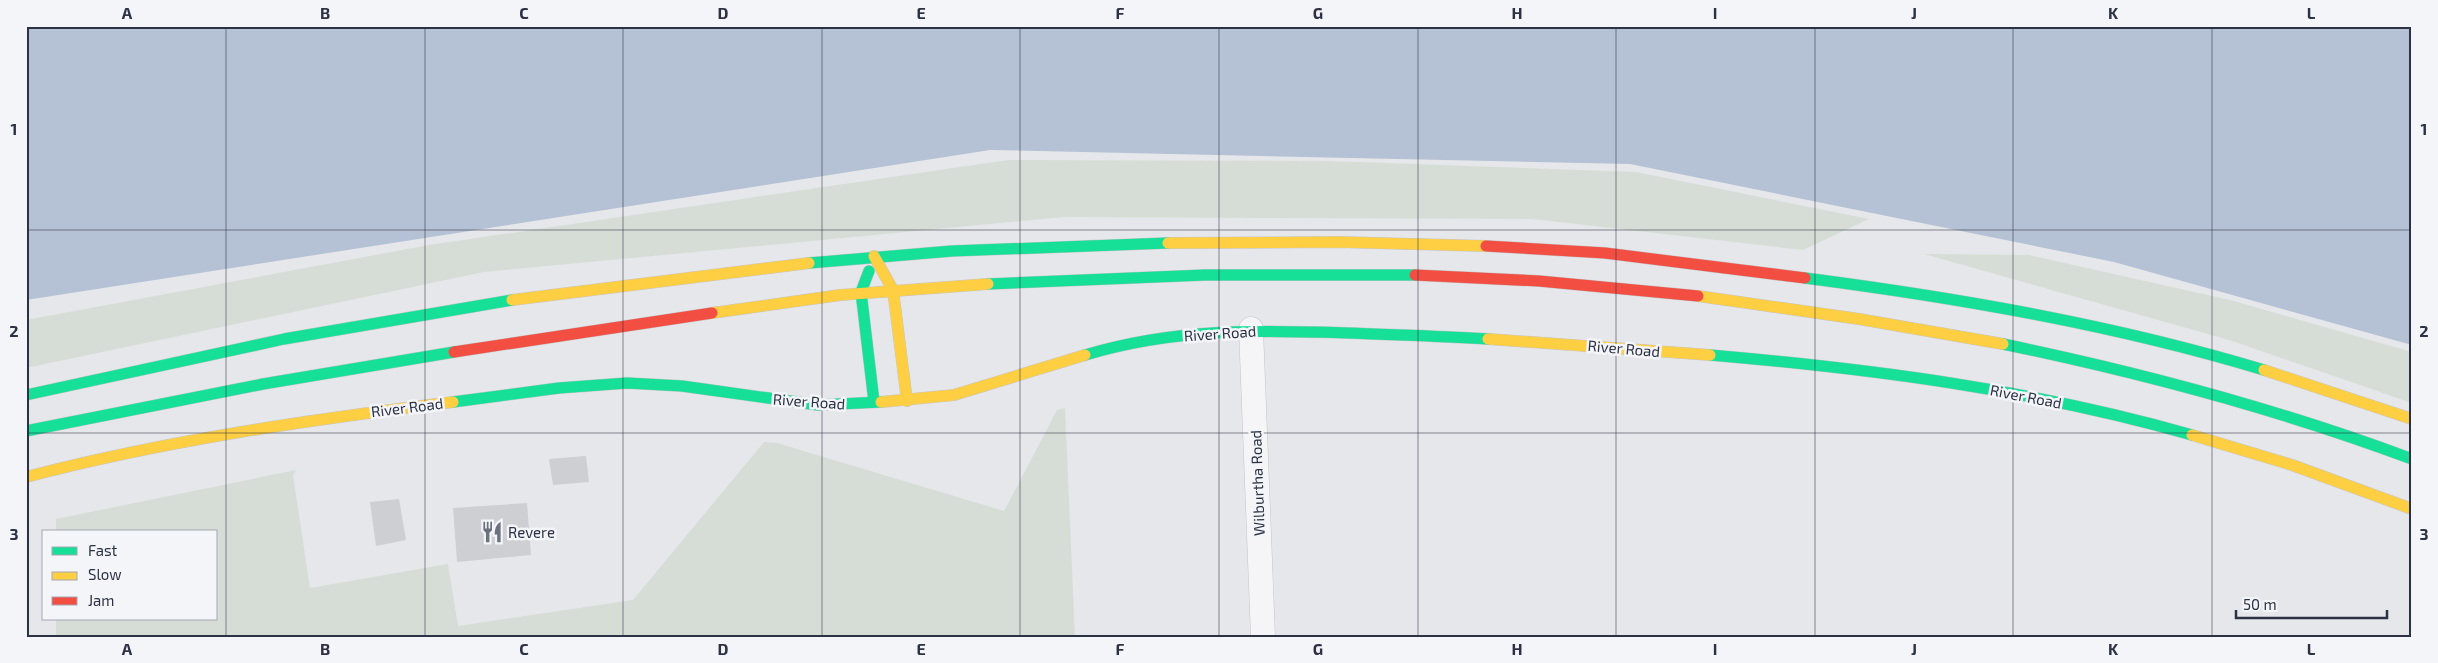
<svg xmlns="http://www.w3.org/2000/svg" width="2438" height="663" viewBox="0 0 2438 663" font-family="'Exo 2',sans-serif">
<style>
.green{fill:#d6ddd6}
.water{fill:#b5c1d4}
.building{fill:#cecfd2}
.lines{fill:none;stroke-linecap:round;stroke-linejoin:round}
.street-casing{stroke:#c4c5c8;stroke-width:25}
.fast-casing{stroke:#c4c5c8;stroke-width:12}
.slow-casing{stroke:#c4c5c8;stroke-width:12}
.jam-casing{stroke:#c4c5c8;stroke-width:12}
.street{stroke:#f5f5f7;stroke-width:24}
.fast{stroke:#16e098;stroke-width:11}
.slow{stroke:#ffcf43;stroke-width:11}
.jam{stroke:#f24e42;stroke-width:11}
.grid{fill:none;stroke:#2c3244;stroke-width:1;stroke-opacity:0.55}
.labels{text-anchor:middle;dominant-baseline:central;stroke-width:5;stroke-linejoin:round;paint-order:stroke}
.street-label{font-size:15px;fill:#2c3244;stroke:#f4f5f9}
.poi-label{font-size:15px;fill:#2c3244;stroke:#f4f5f9;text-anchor:start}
.neatline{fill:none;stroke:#2c3244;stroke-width:2}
.grid-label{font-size:16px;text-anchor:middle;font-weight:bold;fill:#2c3244}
</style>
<rect width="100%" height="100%" fill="#e6e7ea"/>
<g class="green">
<polygon points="1008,160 1331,161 1636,172 1869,219 1803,250 1532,219 1064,217 484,272 26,368 26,320 429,245"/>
<polygon points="1924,254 2029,255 2230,300 2412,352 2412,403 2229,340"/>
<polygon points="1065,408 1075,637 56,637 56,619 216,619 216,532 56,532 56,519 296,470 293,475 310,588 448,564 458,626 633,600 764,442 777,443 1004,511 1057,410"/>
</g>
<polygon class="water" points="26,26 2412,26 2412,345 2114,262 1630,164 990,150 26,300"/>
<g class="building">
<polygon points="586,456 589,482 553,485 549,459"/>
<polygon points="399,499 406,540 376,546 370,502"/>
<polygon points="527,503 531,555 457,562 453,508"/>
</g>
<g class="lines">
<g class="street-casing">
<polyline id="street" points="1251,329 1263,637"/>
</g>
<g class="fast-casing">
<g id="fast">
<polyline points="809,263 952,251 1168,243"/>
<polyline points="869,271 861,292 874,402"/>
<path d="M 1805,278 C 1959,298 2115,325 2264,370"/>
<polyline points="988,284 1205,275 1415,275"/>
<path d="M 2003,344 C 2143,373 2278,409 2412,459"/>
<path d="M 1085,355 C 1176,328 1255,330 1348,333 C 1395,335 1441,336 1488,339"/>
<path d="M 1710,355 C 1873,369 2035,390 2192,435"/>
<polyline points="26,395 284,339 512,300"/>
<polyline points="453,402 559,388 627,383 682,386 818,405 881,402"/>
<polyline points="26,431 263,384 454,352"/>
</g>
</g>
<g class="slow-casing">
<g id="slow">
<polyline points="1168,243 1339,242 1486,246"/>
<polyline points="874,256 893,290 907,401"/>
<polyline points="1698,296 1859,319 2003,344"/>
<polyline points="512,300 809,263"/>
<polyline points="712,313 840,295 988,284"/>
<polyline points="1488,339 1710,355"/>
<polyline points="2264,370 2412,419"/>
<polyline points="881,402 954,395 1085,355"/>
<polyline points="2192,435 2292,465 2412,509"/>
<path d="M 26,477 C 167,440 309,420 453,402"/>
</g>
</g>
<g class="jam-casing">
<g id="jam">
<polyline points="1486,246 1605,253 1805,278"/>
<polyline points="1415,275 1539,281 1698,296"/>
<polyline points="454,352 712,313"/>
</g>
</g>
<use href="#street" class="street"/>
<use href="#fast" class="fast"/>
<use href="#slow" class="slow"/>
<use href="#jam" class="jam"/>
</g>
<path class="grid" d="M 226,26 L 226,637M 425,26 L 425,637M 623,26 L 623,637M 822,26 L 822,637M 1020,26 L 1020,637M 1219,26 L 1219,637M 1418,26 L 1418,637M 1616,26 L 1616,637M 1815,26 L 1815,637M 2013,26 L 2013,637M 2212,26 L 2212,637M 26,230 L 2412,230M 26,433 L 2412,433"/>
<defs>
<g id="restaurant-bare" transform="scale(1.725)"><path d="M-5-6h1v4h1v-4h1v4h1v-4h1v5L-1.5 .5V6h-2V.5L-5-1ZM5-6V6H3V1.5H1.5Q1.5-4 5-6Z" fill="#6d717e" stroke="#f4f5f9" stroke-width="2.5" paint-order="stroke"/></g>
</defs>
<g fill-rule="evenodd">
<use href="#restaurant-bare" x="492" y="532"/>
</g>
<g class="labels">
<g class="street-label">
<text transform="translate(1220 333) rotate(-4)">River Road</text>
<text transform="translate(1624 348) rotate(5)">River Road</text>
<text transform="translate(2026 396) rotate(11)">River Road</text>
<text transform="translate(809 401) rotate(4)">River Road</text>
<text transform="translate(407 407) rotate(-7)">River Road</text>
<text transform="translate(1257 483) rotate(-92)">Wilburtha Road</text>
</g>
<g class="poi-label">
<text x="508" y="532">Revere</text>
</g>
</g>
<rect width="2438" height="663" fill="none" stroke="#f4f5f9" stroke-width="55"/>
<rect x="42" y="530" width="175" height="90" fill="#f4f5f9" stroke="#a4a7b1"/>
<rect x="52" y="547" width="25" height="8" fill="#16e098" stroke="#a4a7b1"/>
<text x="88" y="556" font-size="15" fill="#2c3244">Fast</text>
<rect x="52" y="572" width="25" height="8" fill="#ffcf43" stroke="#a4a7b1"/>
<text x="88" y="580" font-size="15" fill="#2c3244">Slow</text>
<rect x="52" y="597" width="25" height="8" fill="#f24e42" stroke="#a4a7b1"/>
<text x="88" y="606" font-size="15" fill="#2c3244">Jam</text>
<path d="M2236 610v8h151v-8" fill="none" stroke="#2c3244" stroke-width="2.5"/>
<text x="2243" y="610" font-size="15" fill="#2c3244" stroke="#f4f5f9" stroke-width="4" paint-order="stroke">50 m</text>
<rect x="28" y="28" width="2382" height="608" class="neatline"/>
<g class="grid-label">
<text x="127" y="19">A</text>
<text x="325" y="19">B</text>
<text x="524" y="19">C</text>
<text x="723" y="19">D</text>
<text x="921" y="19">E</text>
<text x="1120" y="19">F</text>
<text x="1318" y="19">G</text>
<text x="1517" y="19">H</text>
<text x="1715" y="19">I</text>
<text x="1914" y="19">J</text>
<text x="2113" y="19">K</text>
<text x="2311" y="19">L</text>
<text x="14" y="135">1</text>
<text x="2424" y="135">1</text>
<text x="14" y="337">2</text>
<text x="2424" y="337">2</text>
<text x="14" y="540">3</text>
<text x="2424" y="540">3</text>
<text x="127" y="655">A</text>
<text x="325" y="655">B</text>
<text x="524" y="655">C</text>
<text x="723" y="655">D</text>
<text x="921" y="655">E</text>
<text x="1120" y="655">F</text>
<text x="1318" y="655">G</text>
<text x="1517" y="655">H</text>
<text x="1715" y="655">I</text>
<text x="1914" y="655">J</text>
<text x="2113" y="655">K</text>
<text x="2311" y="655">L</text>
</g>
</svg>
